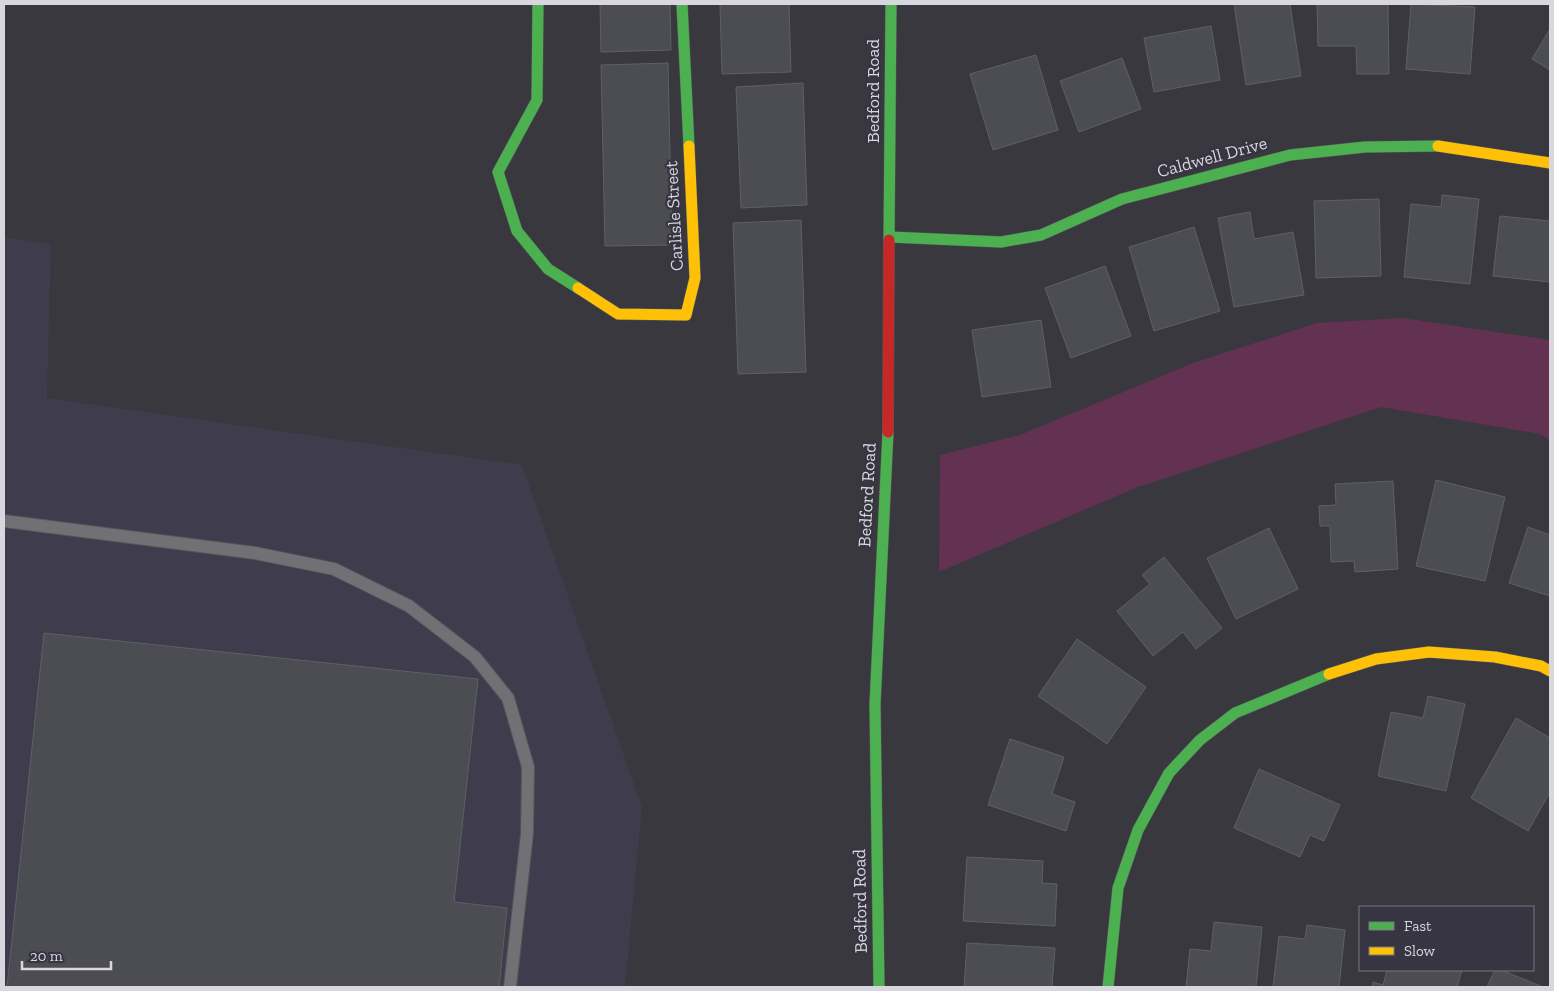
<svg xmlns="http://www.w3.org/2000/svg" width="1554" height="991" viewBox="0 0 1554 991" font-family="'Zilla Slab',serif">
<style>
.built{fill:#3e3c4d}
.green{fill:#633253}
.building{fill:#4c4d52;stroke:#5f6065}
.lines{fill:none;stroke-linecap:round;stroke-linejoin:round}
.lane-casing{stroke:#555459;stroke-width:14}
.fast-casing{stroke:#555459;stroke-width:12}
.slow-casing{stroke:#555459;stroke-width:12}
.jam-casing{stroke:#555459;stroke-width:12}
.lane{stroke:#707075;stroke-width:12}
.fast{stroke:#4caf50;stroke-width:11}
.slow{stroke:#ffc107;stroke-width:11}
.jam{stroke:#c62828;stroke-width:11}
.labels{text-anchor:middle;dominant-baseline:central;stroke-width:4.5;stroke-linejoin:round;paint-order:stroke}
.street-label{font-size:18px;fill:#d8d7df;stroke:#363541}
</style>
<rect width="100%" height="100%" fill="#38383e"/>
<polygon class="built" points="4,237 51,244 47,398 522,465 642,807 625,987 4,987"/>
<polygon class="green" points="1403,318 1550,340 1550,440 1540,434 1381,407 1138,487 939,572 940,455 1020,435 1193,363 1317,323"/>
<g class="building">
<polygon points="600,4 670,4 671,50 601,52"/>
<polygon points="720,4 789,4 791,72 722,74"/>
<polygon points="1234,4 1290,4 1301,76 1246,85"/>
<polygon points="1317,4 1388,4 1389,74 1357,74 1356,46 1318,46"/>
<polygon points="1411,4 1475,7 1470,74 1406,69"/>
<polygon points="1211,26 1220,80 1154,92 1144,38"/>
<polygon points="1550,29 1550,70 1532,59"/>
<polygon points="1036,55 1058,130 993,150 970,74"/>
<polygon points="1122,58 1141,109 1079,132 1060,81"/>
<polygon points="668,63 672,245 605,246 601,65"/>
<polygon points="803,83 807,205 741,208 736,87"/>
<polygon points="1442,195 1479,199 1470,284 1404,277 1411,204 1441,207"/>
<polygon points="1379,199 1381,276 1316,278 1314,201"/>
<polygon points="1250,212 1254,239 1293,232 1304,295 1234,307 1218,218"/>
<polygon points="1500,216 1550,221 1550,282 1493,276"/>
<polygon points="801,220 806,372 738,374 733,223"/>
<polygon points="1194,227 1220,311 1154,331 1129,247"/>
<polygon points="1105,266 1131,336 1071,358 1045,288"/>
<polygon points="1041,320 1051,387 982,397 972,330"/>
<polygon points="1436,480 1505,497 1485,581 1416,566"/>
<polygon points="1393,481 1398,569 1355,572 1354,561 1331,562 1330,526 1320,526 1319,506 1336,505 1335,484"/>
<polygon points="1528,527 1550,535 1550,596 1509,583"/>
<polygon points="1269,528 1298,589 1236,619 1207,558"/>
<polygon points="1164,557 1222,628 1196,649 1183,632 1153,656 1117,611 1150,584 1142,575"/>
<polygon points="44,633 478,679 454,902 507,908 499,987 7,987"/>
<polygon points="1077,639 1146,687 1107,744 1038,696"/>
<polygon points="1428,696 1465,704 1446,791 1378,776 1391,712 1423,718"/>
<polygon points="1516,718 1550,738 1550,792 1528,831 1471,798"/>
<polygon points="1010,739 1064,757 1052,794 1075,802 1066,831 988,805"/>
<polygon points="1259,769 1340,805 1324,841 1310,835 1300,857 1234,828"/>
<polygon points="967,857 1043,861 1042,883 1057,884 1055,926 963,921"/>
<polygon points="1214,922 1262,927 1256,987 1186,987 1190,949 1211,951"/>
<polygon points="1307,925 1345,930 1339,987 1273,987 1279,936 1305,939"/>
<polygon points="967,943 1055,948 1052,987 964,987"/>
<polygon points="1387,970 1462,970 1457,987 1372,987 1373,982 1383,985"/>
<polygon points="1495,970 1501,970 1543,987 1487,987"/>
</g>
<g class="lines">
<g class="lane-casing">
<polyline id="lane" points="4,521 255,553 334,569 409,606 475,657 508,698 528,767 527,834 510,987"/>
</g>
<g class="fast-casing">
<g id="fast">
<polyline points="538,4 537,100 498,172 517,231 548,269 578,288"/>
<polyline points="682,4 689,146"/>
<polyline points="890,237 1001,242 1041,235 1122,199 1290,155 1365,147 1438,146"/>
<polyline points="889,240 891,4"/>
<polyline points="879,987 875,704 888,432"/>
<polyline points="1108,987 1118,888 1138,830 1169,773 1200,740 1235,713 1329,674"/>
</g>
</g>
<g class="slow-casing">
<g id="slow">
<polyline points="1438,146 1550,163"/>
<polyline points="578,288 618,314 686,315 695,278 689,146"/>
<polyline points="1329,674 1376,659 1429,652 1495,657 1541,666 1550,671"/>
</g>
</g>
<g class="jam-casing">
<polyline id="jam" points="888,432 889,240"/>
</g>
<use href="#lane" class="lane"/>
<use href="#fast" class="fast"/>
<use href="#slow" class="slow"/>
<use href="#jam" class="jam"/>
</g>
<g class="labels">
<g class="street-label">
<text transform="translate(873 91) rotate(-90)">Bedford Road</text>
<text transform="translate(1212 157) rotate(-15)">Caldwell Drive</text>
<text transform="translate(674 216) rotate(-93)">Carlisle Street</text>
<text transform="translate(867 495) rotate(-87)">Bedford Road</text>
<text transform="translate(860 901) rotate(-91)">Bedford Road</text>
</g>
</g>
<rect width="1554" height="991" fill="none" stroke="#d8d7df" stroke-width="10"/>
<rect x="1359" y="906" width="175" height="65" fill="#363541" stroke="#777680"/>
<rect x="1369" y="922" width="25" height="8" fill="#4caf50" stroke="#777680"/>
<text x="1404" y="931" font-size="15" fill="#d8d7df">Fast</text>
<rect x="1369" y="947" width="25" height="8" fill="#ffc107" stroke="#777680"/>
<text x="1404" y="956" font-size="15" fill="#d8d7df">Slow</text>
<path d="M22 961v8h89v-8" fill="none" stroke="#d8d7df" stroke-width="2.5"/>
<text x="30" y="961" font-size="15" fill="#d8d7df" stroke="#363541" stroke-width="4" paint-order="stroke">20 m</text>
</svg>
